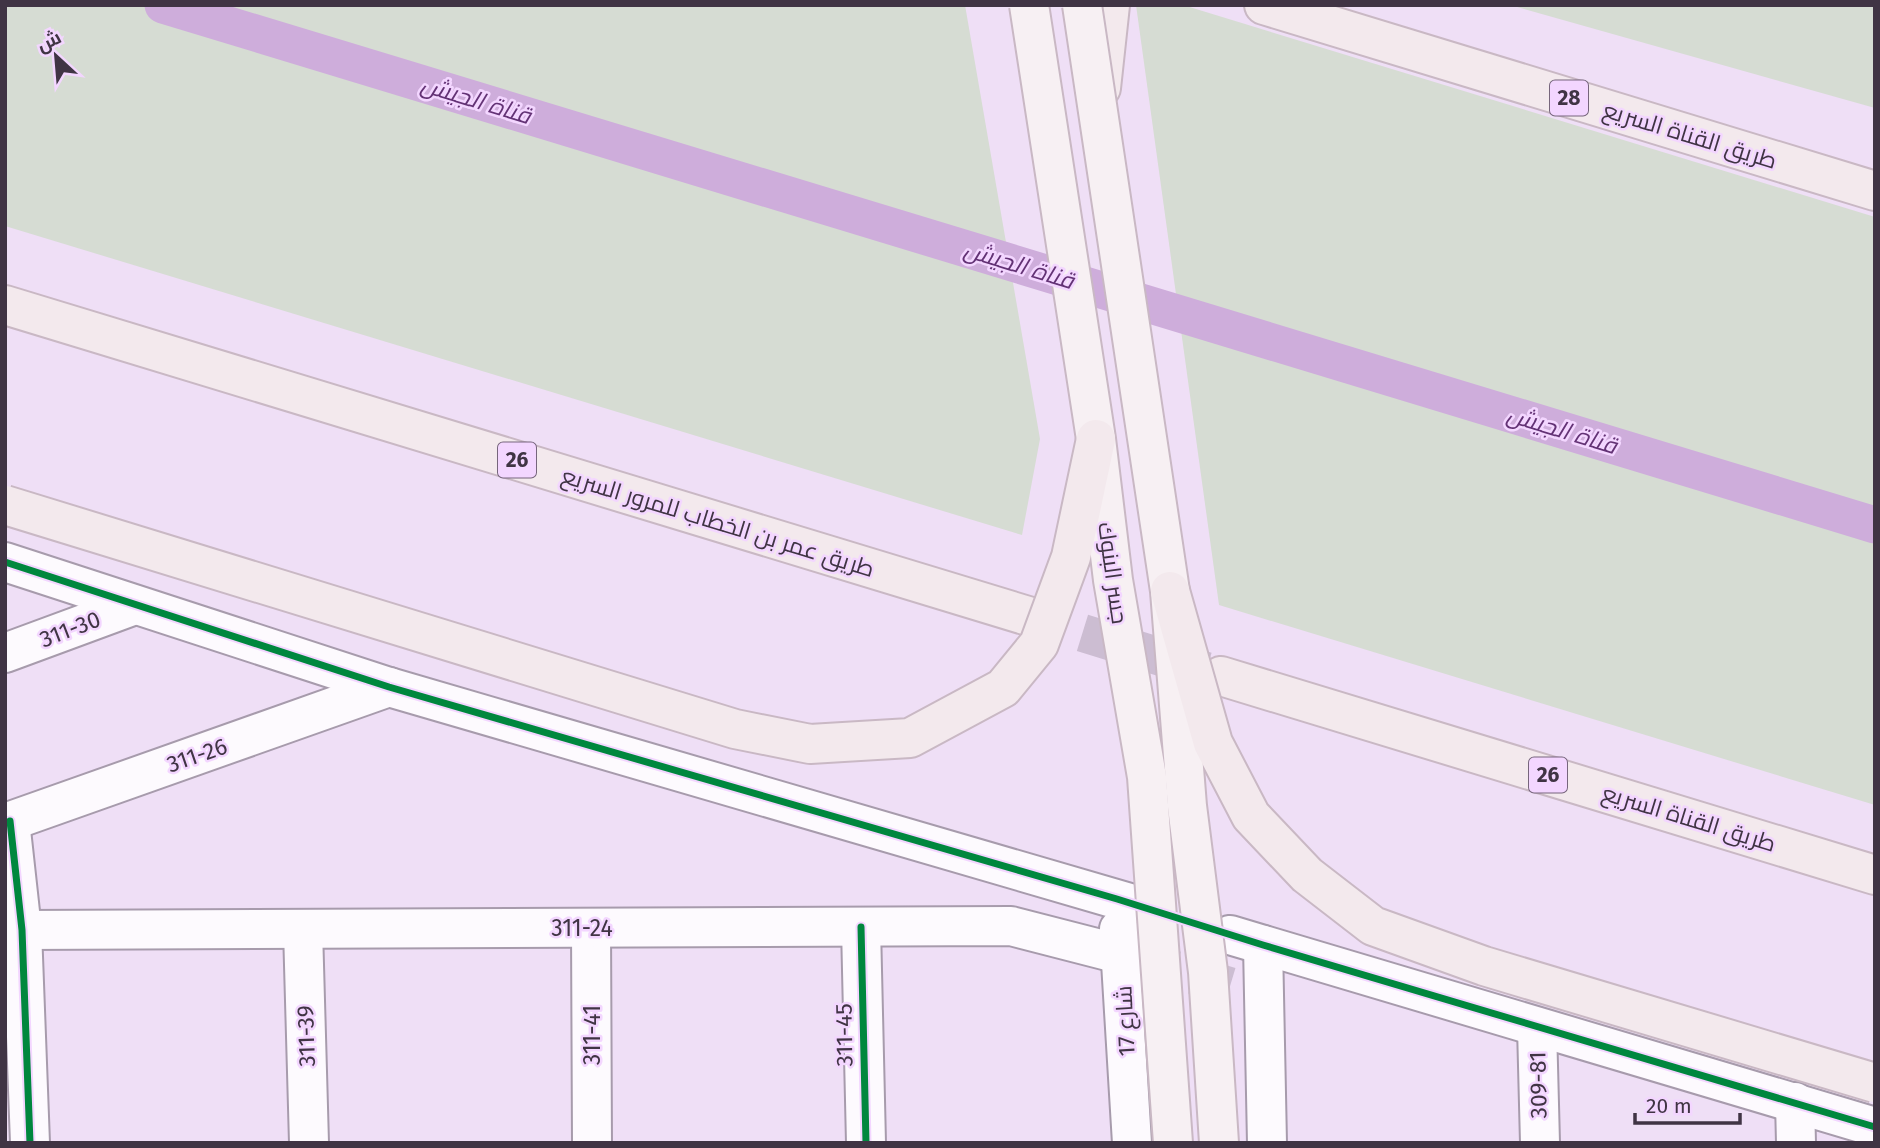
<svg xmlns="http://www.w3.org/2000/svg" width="1880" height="1148" viewBox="0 0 1880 1148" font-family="'Fira Sans',Cairo,sans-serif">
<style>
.green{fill:#d6dcd3}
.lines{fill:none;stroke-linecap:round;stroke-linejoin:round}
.canal{stroke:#ceaddb;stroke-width:37}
.minor-tunnel{stroke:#ccbdd2;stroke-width:38;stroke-dasharray:38 19;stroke-linecap:butt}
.highway-tunnel{stroke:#ccbdd2;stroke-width:38;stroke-dasharray:38 19;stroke-linecap:butt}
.minor-casing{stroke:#a79bac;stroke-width:42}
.highway-casing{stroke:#c9b8c4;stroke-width:42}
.minor{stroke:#fdfafe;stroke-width:38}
.highway{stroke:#f3e9ed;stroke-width:38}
.major-bridge-casing{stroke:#c9b8c4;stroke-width:42;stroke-linecap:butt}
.highway-bridge-casing{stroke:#c9b8c4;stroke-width:42;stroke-linecap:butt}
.major-bridge{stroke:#f7f0f3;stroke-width:38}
.highway-bridge{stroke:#f3e9ed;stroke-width:38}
.cycleway-casing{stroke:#f3d6ff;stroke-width:11}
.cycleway{stroke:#00873e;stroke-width:7}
.labels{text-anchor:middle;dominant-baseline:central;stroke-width:5;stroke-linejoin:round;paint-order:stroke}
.shield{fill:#f3d6ff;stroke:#76657c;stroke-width:2}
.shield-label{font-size:21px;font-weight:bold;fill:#403444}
.street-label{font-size:23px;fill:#403444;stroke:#f3d6ff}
.water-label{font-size:24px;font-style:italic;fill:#633275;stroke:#f3d6ff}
</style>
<rect width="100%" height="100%" fill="#efdff6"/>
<g class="green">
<polygon points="5,5 965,5 1040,439 1022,535 5,226"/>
<polygon points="1136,5 1183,5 1875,217 1875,805 1219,605"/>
<polygon points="1510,5 1875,5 1875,108"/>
</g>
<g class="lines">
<polyline class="canal" points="163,5 1875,525"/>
<polyline class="minor-tunnel" points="1139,959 1233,987"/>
<polyline class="highway-tunnel" points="1028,616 1206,671"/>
<g class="minor-casing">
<g id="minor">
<polyline points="5,562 389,687 1133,904"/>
<polyline points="5,653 135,605"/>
<polyline points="10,821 22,930 30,1143"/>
<polyline points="5,823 389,687"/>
<polyline points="861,927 866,1143"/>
<polyline points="591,928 592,1143"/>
<polyline points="303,929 309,1143"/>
<polyline points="1119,929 1132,1143"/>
<polyline points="22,930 1011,926 1139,959"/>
<polyline points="1230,935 1875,1127"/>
<polyline points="1263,945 1267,1143"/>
<polyline points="1537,1027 1540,1143"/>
<polyline points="1795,1102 1796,1143"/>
</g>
</g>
<g class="highway-casing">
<g id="highway">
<polyline points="1264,5 1875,191"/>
<polyline points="1101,88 1110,5"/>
<polyline points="5,305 1028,616"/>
<polyline points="1221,676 1875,875"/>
</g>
</g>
<use href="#minor" class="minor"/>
<use href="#highway" class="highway"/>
<g class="major-bridge-casing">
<g id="major-bridge">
<polyline points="1029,5 1096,439 1113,580 1147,777 1173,1143"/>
<polyline points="1082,5 1170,591 1187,806 1208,972 1219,1143"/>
</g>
</g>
<g class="highway-bridge-casing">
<g id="highway-bridge">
<polyline points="5,505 735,729 810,744 910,738 1003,688 1039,644 1071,557 1096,439"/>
<polyline points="1170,591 1213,743 1251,816 1307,875 1373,926 1484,966 1875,1083"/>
</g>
</g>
<use href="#major-bridge" class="major-bridge"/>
<use href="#highway-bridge" class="highway-bridge"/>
<g class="cycleway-casing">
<g id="cycleway">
<polyline points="5,562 389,687 1117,899 1263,945 1875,1127"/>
<polyline points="10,821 22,930 30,1143"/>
<polyline points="861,927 866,1143"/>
</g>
</g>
<use href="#cycleway" class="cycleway"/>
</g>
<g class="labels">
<g class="shield">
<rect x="1550" y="80.5" width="38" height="35" rx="5"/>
<rect x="498" y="442.5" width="38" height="35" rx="5"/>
<rect x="1529" y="757.5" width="38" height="35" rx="5"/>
</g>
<g class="shield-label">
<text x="1569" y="98">28</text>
<text x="517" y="460">26</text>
<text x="1548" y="775">26</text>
</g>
<g class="street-label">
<text transform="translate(1690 135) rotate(17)">طريق القناة السريع</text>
<text transform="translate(718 522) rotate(17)">طريق عمر بن الخطاب للمرور السريع</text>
<text transform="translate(1113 573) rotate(82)">جسر البنوك</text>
<text transform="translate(70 629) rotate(-21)">311-30</text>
<text transform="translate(197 755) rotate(-19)">311-26</text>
<text transform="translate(1689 818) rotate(17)">طريق القناة السريع</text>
<text x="582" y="928">311-24</text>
<text transform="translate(1125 1021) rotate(-93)">شارع 17</text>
<text transform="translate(592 1035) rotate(-90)">311-41</text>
<text transform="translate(844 1035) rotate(-91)">311-45</text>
<text transform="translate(306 1036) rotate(-92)">311-39</text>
<text transform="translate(1538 1085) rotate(-91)">309-81</text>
</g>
<g class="water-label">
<text transform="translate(476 100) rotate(17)">قناة الجيش</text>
<text transform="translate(1019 265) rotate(17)">قناة الجيش</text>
<text transform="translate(1562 430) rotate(17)">قناة الجيش</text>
</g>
</g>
<rect width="1880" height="1148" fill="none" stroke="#403444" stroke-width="14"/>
<g transform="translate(56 56) rotate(334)" stroke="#f3d6ff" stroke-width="5" paint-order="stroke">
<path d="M0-5L12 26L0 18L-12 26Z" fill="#403444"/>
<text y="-10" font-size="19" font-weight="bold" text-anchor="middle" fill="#403444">ش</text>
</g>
<path d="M1635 1113v10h105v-10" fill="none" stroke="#403444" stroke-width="3.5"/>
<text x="1646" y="1113" font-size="21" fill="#403444" stroke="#f3d6ff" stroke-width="5" paint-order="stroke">20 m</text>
</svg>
